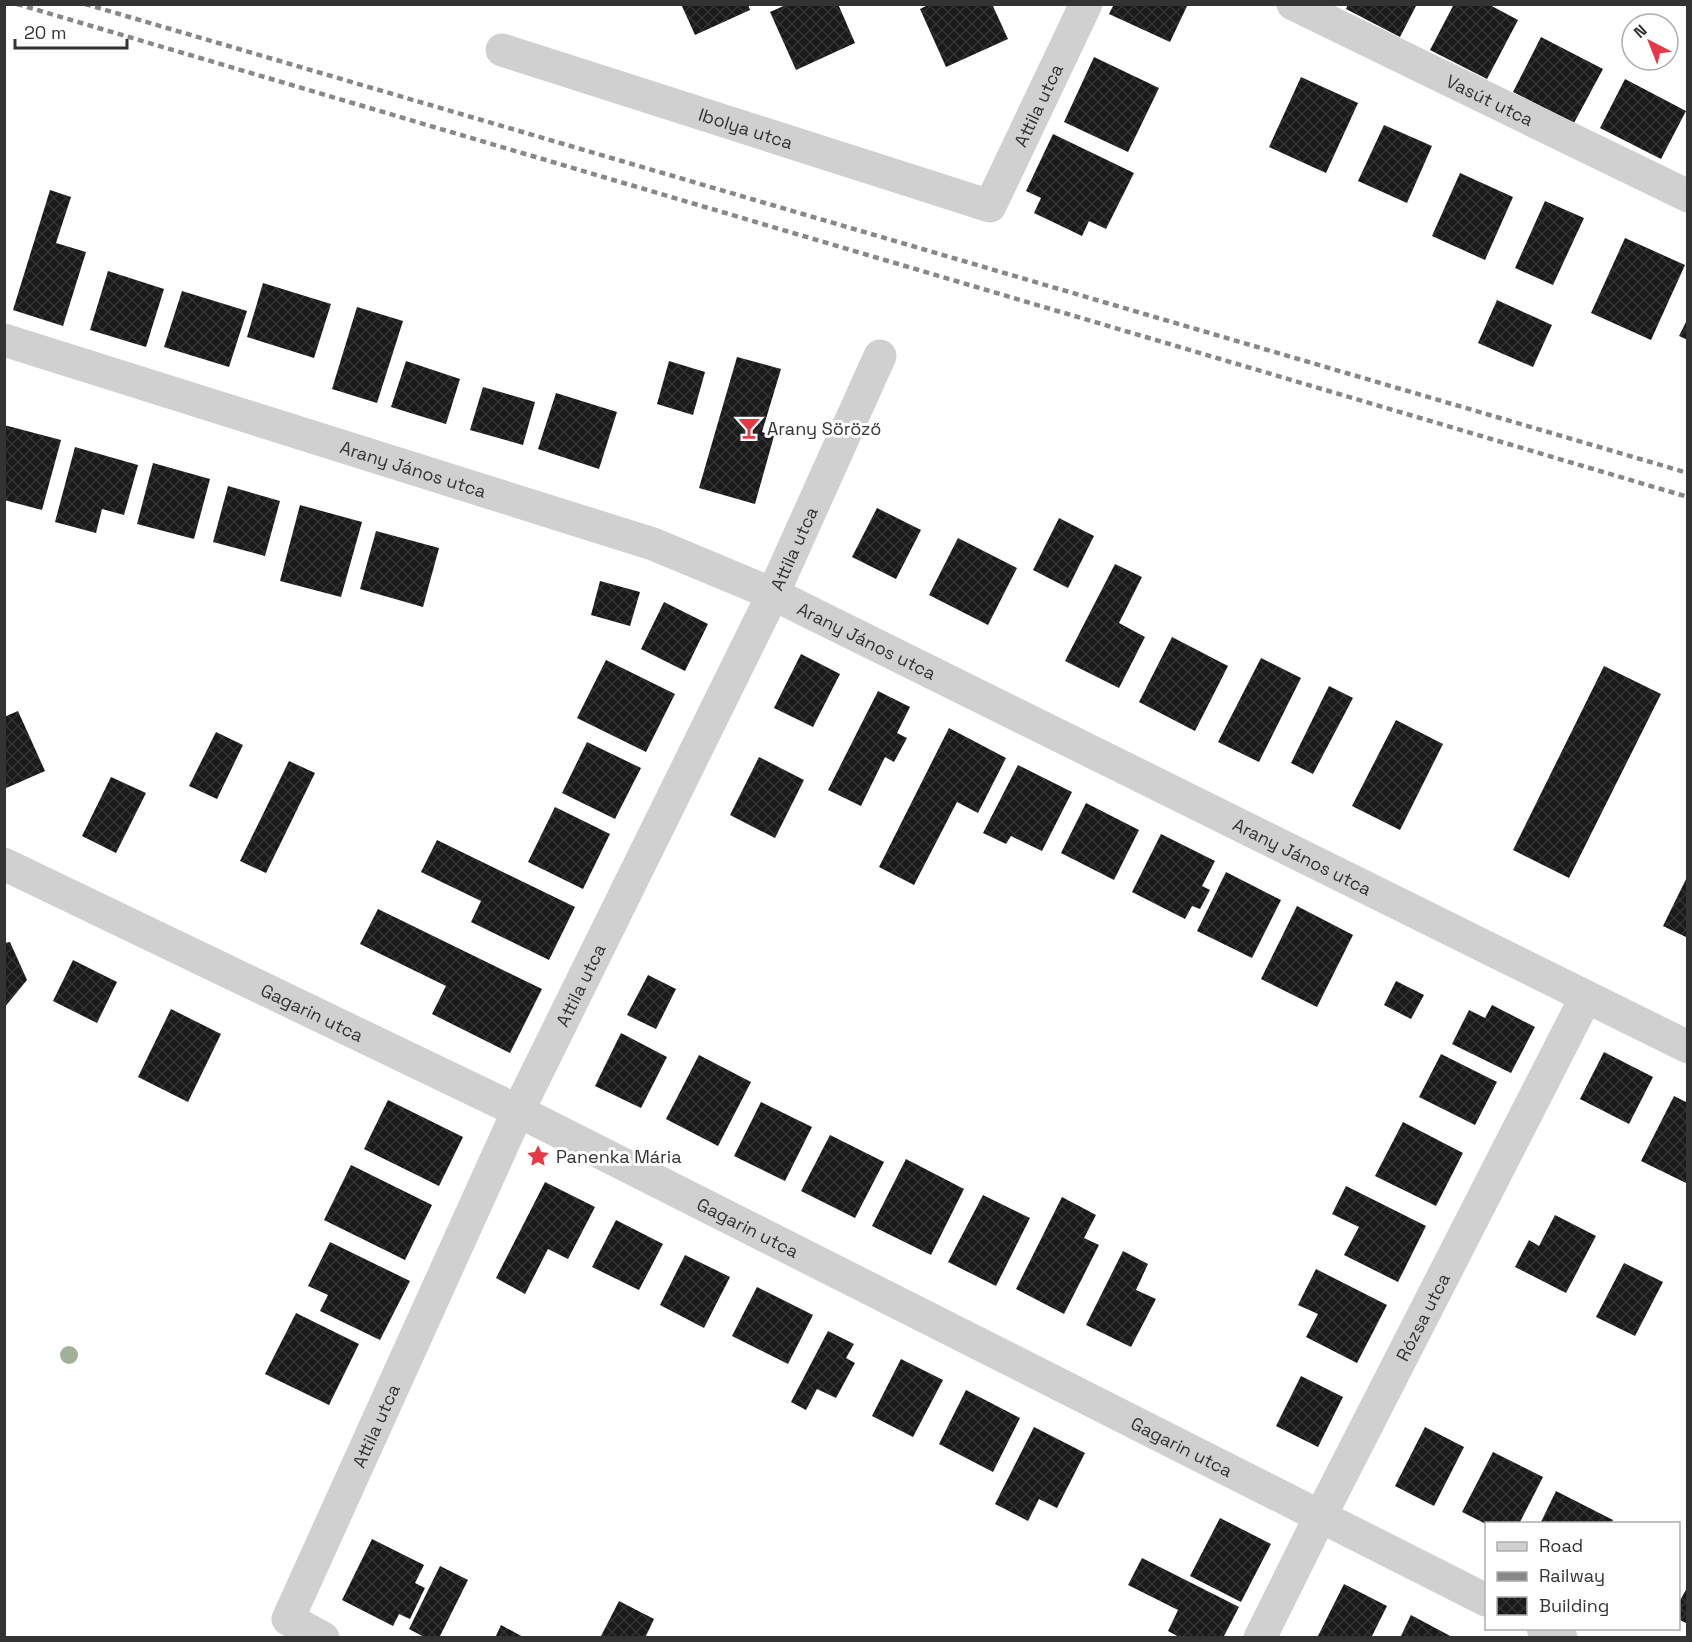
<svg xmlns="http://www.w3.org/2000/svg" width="1692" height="1642" viewBox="0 0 1692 1642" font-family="'Space Grotesk',sans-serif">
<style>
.building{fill:url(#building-cross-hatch)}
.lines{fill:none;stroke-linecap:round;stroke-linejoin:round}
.minor{stroke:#d0d0d0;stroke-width:33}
.rail{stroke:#888;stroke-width:4.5;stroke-dasharray:6 4.5;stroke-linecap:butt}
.tree{fill:#a2b095}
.labels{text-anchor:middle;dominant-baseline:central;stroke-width:6;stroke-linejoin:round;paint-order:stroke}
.street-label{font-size:18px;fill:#333;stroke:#fff}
.poi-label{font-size:18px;fill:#333;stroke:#fff;text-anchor:start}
</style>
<defs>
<pattern id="building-cross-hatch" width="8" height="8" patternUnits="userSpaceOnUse" patternTransform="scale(1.5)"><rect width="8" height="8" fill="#1a1a1a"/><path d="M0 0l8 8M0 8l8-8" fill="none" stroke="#333"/></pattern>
</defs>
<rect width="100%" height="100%" fill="#fff"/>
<g class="building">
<polygon points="681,4 748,4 750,10 695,35"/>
<polygon points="788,4 838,4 855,43 796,70 770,12"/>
<polygon points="930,4 992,4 1008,39 946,67 920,9"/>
<polygon points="1114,4 1188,4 1170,42 1109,14"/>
<polygon points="1348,4 1417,4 1400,37 1346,9"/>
<polygon points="1454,4 1488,4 1518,20 1487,79 1430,50"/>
<polygon points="1541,37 1603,69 1574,123 1513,92"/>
<polygon points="1094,57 1159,88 1128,152 1064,122"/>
<polygon points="1301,77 1358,103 1326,173 1269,147"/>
<polygon points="1625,79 1686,111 1661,159 1600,128"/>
<polygon points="1384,125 1432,146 1407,203 1358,181"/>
<polygon points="1053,134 1134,173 1106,229 1089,221 1082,236 1034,213 1041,198 1026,191"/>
<polygon points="1460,173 1513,197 1485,260 1432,236"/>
<polygon points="50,190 71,197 56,243 86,252 63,326 13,310"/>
<polygon points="1545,201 1584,218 1553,285 1515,268"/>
<polygon points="1625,238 1685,265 1651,340 1591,313"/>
<polygon points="108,271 164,289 146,347 90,330"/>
<polygon points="263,283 331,304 314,358 247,337"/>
<polygon points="182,291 247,311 229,367 164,347"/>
<polygon points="1497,300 1552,325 1533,367 1478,343"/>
<polygon points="357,307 403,321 377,403 332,389"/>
<polygon points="1688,318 1688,340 1679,336"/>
<polygon points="737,357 781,369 762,432 774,436 755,504 699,488"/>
<polygon points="406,361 460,379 446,424 391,407"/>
<polygon points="669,361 705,372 693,415 657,404"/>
<polygon points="483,387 535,402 523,445 470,430"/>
<polygon points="556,393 617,412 599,469 538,449"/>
<polygon points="4,425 61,440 42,510 4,500"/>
<polygon points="75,447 138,465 124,515 102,509 96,533 55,522"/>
<polygon points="153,463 210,479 194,539 137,524"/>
<polygon points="228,486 280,501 265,556 213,542"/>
<polygon points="300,505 362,522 341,597 280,581"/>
<polygon points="877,508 921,530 896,579 852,557"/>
<polygon points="1059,518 1094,536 1068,588 1033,570"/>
<polygon points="376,531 439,548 423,607 360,589"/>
<polygon points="958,538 1017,568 988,625 929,595"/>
<polygon points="1115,564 1142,577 1119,623 1145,637 1119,688 1065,661"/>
<polygon points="600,581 640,592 630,626 591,615"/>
<polygon points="664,602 708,624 685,671 641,649"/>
<polygon points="1172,637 1228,666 1195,731 1139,702"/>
<polygon points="801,654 840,674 813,727 774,708"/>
<polygon points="1261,658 1301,678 1259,762 1218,742"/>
<polygon points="606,660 675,694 646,752 577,718"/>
<polygon points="1604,666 1661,694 1569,878 1513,850"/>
<polygon points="1329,686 1353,698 1313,774 1291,763"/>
<polygon points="878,691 910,707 897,733 907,738 894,762 885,757 861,806 828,790"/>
<polygon points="18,711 45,771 4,789 4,717"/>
<polygon points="1396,720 1443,744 1400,830 1352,806"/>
<polygon points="949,728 1006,758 978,813 957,802 914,885 879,867"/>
<polygon points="216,732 243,745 217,799 189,786"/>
<polygon points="587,742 641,768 615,819 562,793"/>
<polygon points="759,757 804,780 775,838 730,815"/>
<polygon points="289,761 315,773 266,873 240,861"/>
<polygon points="1018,765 1072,792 1042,851 1011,836 1006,844 983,833"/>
<polygon points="111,777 146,793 116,853 82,836"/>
<polygon points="1086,803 1139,830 1114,880 1061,853"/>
<polygon points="555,807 610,834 583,889 528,862"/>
<polygon points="1161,834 1215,861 1202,886 1210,890 1200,909 1192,906 1185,919 1132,892"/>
<polygon points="437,840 575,907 549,960 471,922 481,901 421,872"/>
<polygon points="1226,872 1281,900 1252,958 1197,931"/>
<polygon points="1688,875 1688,938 1663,926"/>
<polygon points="1297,906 1353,935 1317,1007 1261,979"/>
<polygon points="378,909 542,989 510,1053 432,1014 446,986 360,944"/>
<polygon points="10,942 27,980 4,1008 4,943"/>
<polygon points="73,960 117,982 97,1023 53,1001"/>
<polygon points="648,975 676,989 656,1029 627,1015"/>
<polygon points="1396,981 1424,995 1411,1019 1384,1005"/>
<polygon points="1492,1005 1535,1027 1511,1073 1452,1044 1469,1010 1485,1018"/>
<polygon points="171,1009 221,1034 188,1102 138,1077"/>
<polygon points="621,1033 667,1057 641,1108 595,1086"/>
<polygon points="1604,1052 1653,1077 1629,1124 1580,1099"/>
<polygon points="1441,1054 1497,1082 1475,1125 1419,1097"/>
<polygon points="699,1055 751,1082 718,1146 666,1119"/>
<polygon points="1674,1096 1688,1103 1688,1184 1641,1161"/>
<polygon points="388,1100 463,1137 439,1186 364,1149"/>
<polygon points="761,1102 812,1127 785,1181 734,1156"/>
<polygon points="1403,1122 1463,1153 1436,1206 1375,1176"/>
<polygon points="830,1135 884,1162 855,1218 801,1191"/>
<polygon points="906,1159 964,1189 931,1255 872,1226"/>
<polygon points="351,1165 432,1205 405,1260 324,1220"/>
<polygon points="545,1182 595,1207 568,1259 548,1249 525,1294 496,1278"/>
<polygon points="1346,1186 1426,1226 1398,1282 1344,1255 1359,1227 1332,1214"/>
<polygon points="983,1195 1030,1218 996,1286 948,1262"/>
<polygon points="1062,1197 1096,1215 1084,1238 1099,1245 1064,1314 1016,1289"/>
<polygon points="1555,1215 1596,1236 1566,1293 1515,1267 1529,1240 1539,1246"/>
<polygon points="616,1220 663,1244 639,1290 592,1267"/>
<polygon points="330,1242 410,1281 380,1340 320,1311 328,1295 308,1286"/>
<polygon points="1123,1251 1148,1264 1136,1290 1156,1299 1131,1347 1086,1325"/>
<polygon points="685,1255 730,1277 704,1328 660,1305"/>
<polygon points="1624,1263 1663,1282 1635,1336 1596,1317"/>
<polygon points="1316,1269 1387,1305 1357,1363 1306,1337 1318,1314 1298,1305"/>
<polygon points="757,1287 813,1315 788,1364 732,1336"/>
<polygon points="296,1313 359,1344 329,1405 265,1374"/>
<polygon points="828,1331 854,1344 846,1358 855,1363 836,1398 817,1389 806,1410 791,1402"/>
<polygon points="901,1359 943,1380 913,1437 872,1416"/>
<polygon points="1301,1376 1343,1397 1318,1447 1276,1426"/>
<polygon points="966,1390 1020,1418 993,1472 939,1444"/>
<polygon points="1034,1427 1085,1453 1057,1508 1039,1499 1028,1521 995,1504"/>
<polygon points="1425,1427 1464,1447 1434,1506 1395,1486"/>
<polygon points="1493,1452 1543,1477 1519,1524 1486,1524 1462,1512"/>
<polygon points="1556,1491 1613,1520 1611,1524 1540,1524"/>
<polygon points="1220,1518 1271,1544 1241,1602 1190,1576"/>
<polygon points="372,1539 424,1565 415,1583 425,1588 410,1619 399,1614 393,1626 342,1600"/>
<polygon points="1142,1558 1239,1607 1223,1638 1181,1638 1168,1631 1178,1610 1128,1585"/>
<polygon points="440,1566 468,1580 439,1638 426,1638 409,1629"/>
<polygon points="1344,1584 1387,1606 1371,1638 1317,1638"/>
<polygon points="1688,1586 1688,1624 1678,1619 1678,1604"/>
<polygon points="619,1601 654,1619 645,1638 600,1638"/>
<polygon points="1411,1615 1454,1638 1400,1638"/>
<polygon points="501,1625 525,1638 495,1638"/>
</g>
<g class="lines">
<g class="minor">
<path id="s1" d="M 1293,4 L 1688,196"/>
<path id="s2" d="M 502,50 L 990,206 L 1086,4"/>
<path id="s3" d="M 4,340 L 653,544 L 773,594 L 1688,1047"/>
<path id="s4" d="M 4,864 L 518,1111 L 1486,1600"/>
<polyline points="1543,1628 1561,1638"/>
<path id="s5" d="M 323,1638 L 288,1619 L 518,1111 L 773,594 L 880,356"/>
<path id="s6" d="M 1260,1638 L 1320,1517 L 1586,997"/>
</g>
<g class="rail">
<polyline points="17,4 1688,497"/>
<polyline points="85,4 1688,473"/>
</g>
</g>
<circle class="tree" cx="69" cy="1355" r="9"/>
<defs>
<g id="bar-bare" transform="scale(1.8)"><path d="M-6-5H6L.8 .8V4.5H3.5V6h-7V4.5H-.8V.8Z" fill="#e63946" stroke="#fff" stroke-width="2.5" paint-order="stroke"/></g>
<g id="sight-bare" transform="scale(1.8)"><path d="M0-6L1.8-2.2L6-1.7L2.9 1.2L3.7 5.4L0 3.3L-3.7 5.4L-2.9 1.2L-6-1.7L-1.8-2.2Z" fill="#e63946" stroke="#fff" stroke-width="2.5" paint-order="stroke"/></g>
</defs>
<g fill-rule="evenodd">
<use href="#bar-bare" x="749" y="428"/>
<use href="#sight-bare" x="538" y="1156"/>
</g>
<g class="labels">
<g class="street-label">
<text stroke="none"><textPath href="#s1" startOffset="219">Vasút utca</textPath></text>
<text stroke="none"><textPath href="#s2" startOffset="624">Attila utca</textPath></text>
<text stroke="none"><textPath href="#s2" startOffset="256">Ibolya utca</textPath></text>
<text stroke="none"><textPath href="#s3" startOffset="429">Arany János utca</textPath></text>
<text stroke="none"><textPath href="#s5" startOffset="1224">Attila utca</textPath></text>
<text stroke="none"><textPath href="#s3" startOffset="915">Arany János utca</textPath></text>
<text stroke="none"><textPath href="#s3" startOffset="1401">Arany János utca</textPath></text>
<text stroke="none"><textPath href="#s5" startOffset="738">Attila utca</textPath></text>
<text stroke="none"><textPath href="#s4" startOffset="342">Gagarin utca</textPath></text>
<text stroke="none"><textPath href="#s4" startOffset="828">Gagarin utca</textPath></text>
<text stroke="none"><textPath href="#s6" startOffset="360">Rózsa utca</textPath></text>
<text stroke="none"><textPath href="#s5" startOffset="252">Attila utca</textPath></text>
<text stroke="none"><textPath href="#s4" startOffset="1314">Gagarin utca</textPath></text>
</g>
<g class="poi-label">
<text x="767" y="428">Arany Söröző</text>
<text x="556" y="1156">Panenka Mária</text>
</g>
</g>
<rect width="1692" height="1642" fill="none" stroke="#333333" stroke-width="12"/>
<rect x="1485" y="1522" width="195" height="108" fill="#ffffff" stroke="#adadad" stroke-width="1.5"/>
<rect x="1497" y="1542" width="30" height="9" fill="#d0d0d0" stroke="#adadad" stroke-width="1.5"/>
<text x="1539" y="1552" font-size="18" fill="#333333">Road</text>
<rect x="1497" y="1572" width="30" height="9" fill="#888888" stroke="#adadad" stroke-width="1.5"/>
<text x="1539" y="1582" font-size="18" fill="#333333">Railway</text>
<rect x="1497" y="1597" width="30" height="18" fill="url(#building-cross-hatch)" stroke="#adadad" stroke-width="1.5"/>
<text x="1539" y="1612" font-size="18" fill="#333333">Building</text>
<g transform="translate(1650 42) rotate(318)"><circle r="28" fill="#ffffff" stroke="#adadad" stroke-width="1.5"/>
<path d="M0-4.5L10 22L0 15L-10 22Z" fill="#e63946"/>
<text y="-9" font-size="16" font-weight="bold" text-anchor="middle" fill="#333333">N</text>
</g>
<path d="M15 39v9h112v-9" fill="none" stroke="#333333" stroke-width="3"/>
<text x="24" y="39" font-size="18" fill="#333333" stroke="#ffffff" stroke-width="4.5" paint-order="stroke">20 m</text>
</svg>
